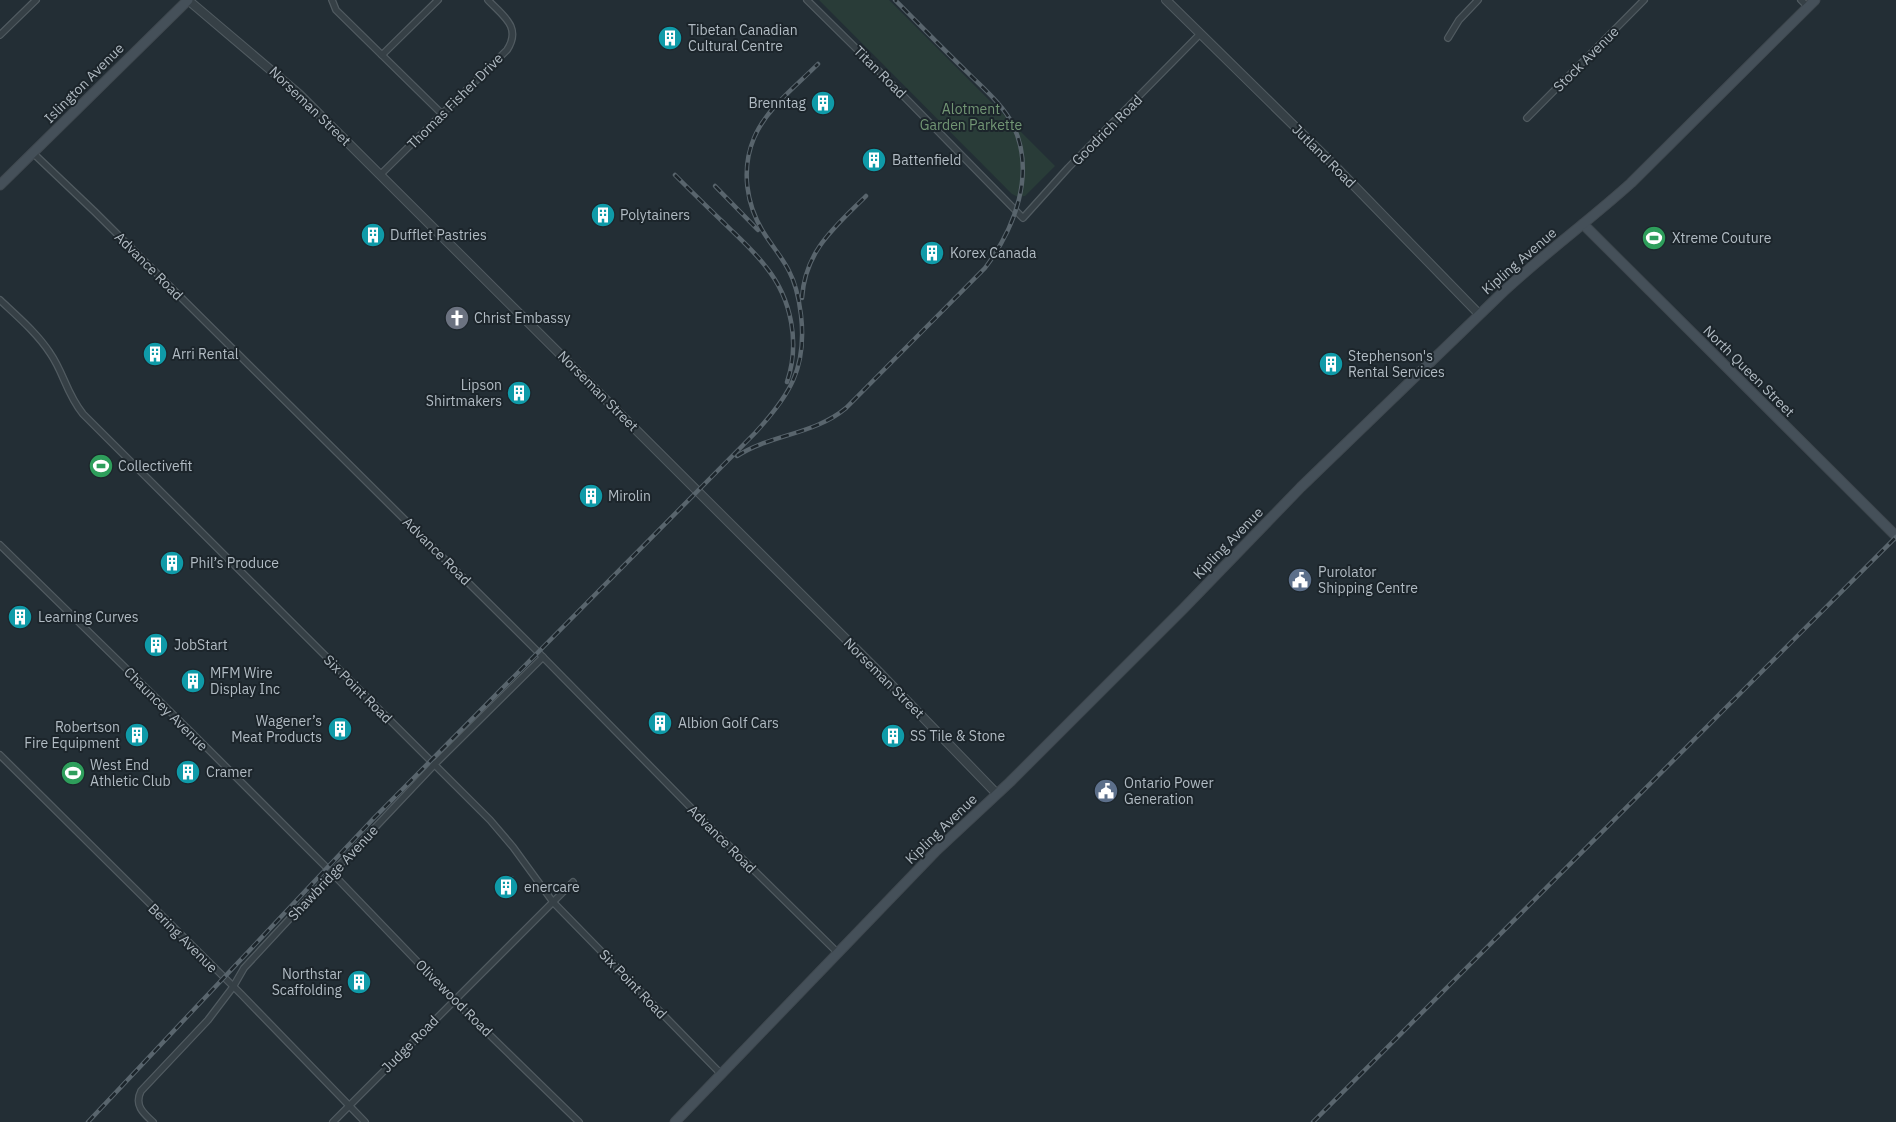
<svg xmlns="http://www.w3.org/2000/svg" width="1896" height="1122" viewBox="0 0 1896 1122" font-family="'IBM Plex Sans',sans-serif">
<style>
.green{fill:#293c38}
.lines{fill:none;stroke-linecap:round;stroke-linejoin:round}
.minor-casing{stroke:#515b61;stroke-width:8}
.tertiary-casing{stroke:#515b61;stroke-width:10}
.secondary-casing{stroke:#404950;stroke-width:11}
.minor{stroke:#364046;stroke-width:5.5}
.tertiary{stroke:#364046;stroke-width:8}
.secondary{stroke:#455059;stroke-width:9}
.rail-casing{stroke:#59656d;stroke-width:4.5}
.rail{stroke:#1c252b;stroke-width:2.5;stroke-dasharray:8;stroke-linecap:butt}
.labels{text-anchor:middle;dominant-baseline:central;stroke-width:4;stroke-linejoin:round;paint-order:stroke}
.poi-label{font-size:14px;fill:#b1bbc3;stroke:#1c252b;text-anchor:start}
.street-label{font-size:14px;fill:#b1bbc3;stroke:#1c252b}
.park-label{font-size:14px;fill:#729674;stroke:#1c252b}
</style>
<rect width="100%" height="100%" fill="#232e35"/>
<polygon class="green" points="819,0 889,0 1055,166 1025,196 1018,197 1012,194"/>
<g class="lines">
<g class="minor-casing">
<g id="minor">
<polyline points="332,0 336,10 442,114"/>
<polyline points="807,0 876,68 1023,218 1068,168 1200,34"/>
<polyline points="1801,0 1808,7"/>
<polyline points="0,35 36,0"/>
<polyline points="1448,38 1459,20 1478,0"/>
<polyline points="382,55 438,0"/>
<polyline points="1527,118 1644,0"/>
<polyline points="33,153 95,212 538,652 703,820 838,953"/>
<path d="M 380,175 L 507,50 C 522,27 503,16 488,0"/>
<path d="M 0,300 C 17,316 37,333 50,353 C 64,373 66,393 83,414 L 490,820 L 513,847 L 553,902 L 722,1075"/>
<polyline points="0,545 193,734 332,873 460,1006 579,1122"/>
<polyline points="0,755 241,994 365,1122"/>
<path d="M 153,1122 C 143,1113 134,1105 141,1091 L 208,1020 L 233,987 L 244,968 L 332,873 L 434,765 L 543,657"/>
<polyline points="333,1122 573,882"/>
</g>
</g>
<g class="tertiary-casing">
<g id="tertiary">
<polyline points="188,0 299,94 879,672 997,794"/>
<polyline points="1166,0 1332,163 1479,314"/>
</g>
</g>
<g class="secondary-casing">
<g id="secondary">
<polyline points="0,185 188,0"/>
<polyline points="1583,224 1896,536"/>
<path d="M 675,1122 L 937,850 L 1010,782 L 1184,608 L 1301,487 L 1504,291 C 1545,253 1590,220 1631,183 L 1815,0"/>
</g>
</g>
<use href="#minor" class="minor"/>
<use href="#tertiary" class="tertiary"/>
<use href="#secondary" class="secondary"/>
<g class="rail-casing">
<g id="rail">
<path d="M 675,175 C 691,191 707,207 724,223 C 738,237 754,251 766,267 C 792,299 800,344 787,382"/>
<polyline points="715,186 758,230"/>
<path d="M 802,298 C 805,251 834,228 866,196"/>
<path d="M 737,456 C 771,434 814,435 846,408 L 985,268 C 1015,228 1036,173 1013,125 C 1003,105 984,89 968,73 C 943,49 919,24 895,0"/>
<path d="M 88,1122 L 374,818 L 755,433 C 790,395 807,368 801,315 C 799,299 796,284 789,271 C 782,257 772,246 764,233 C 746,205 741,169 754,138 C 766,109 796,86 818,64"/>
<polyline points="1313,1122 1896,537"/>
</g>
</g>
<use href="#rail" class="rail"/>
</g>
<defs>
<g id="building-disc" transform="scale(1.25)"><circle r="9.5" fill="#0f9aa8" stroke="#1c252b"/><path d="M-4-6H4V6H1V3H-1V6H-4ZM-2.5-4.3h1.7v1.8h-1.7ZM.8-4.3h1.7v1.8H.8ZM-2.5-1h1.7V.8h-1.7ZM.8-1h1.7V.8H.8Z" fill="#fff"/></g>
<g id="stadium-disc" transform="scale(1.25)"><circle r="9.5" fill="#2e9e5b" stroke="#1c252b"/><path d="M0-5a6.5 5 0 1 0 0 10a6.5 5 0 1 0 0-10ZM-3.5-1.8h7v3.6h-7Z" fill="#fff"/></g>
<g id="church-disc" transform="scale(1.25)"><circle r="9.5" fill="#6b7280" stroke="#1c252b"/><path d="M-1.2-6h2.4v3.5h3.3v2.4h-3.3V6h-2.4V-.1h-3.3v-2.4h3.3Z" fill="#fff"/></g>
<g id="civic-disc" transform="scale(1.25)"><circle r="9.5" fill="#5c6f8a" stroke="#1c252b"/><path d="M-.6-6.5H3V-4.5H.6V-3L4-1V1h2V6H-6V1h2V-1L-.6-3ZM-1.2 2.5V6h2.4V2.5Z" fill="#fff"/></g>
</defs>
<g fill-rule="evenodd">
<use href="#building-disc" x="670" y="38"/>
<use href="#building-disc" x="823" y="103"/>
<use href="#building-disc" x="874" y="160"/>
<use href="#building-disc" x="603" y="215"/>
<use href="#building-disc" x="373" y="235"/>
<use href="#stadium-disc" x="1654" y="238"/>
<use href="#building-disc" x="932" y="253"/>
<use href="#church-disc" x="457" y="318"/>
<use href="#building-disc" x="155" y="354"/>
<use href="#building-disc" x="1331" y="364"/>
<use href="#building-disc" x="519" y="393"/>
<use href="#stadium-disc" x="101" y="466"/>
<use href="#building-disc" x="591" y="496"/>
<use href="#building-disc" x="172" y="563"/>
<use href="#civic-disc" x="1300" y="580"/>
<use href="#building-disc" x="20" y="617"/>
<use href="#building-disc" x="156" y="645"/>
<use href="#building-disc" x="193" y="681"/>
<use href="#building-disc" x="660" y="723"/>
<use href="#building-disc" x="340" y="729"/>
<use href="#building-disc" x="137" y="735"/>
<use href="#building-disc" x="893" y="736"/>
<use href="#building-disc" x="188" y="772"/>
<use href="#stadium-disc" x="73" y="773"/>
<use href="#civic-disc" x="1106" y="791"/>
<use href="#building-disc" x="506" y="887"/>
<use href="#building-disc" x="359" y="982"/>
</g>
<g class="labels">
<g class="poi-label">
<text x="688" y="30">Tibetan Canadian<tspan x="688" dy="16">Cultural Centre</tspan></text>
<text x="806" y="103" text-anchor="end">Brenntag</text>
<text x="892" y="160">Battenfield</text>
<text x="620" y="215">Polytainers</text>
<text x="390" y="235">Dufflet Pastries</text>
<text x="1672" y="238">Xtreme Couture</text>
<text x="950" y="253">Korex Canada</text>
<text x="474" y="318">Christ Embassy</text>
<text x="172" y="354">Arri Rental</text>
<text x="1348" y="356">Stephenson's<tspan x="1348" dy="16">Rental Services</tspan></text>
<text x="502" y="385" text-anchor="end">Lipson<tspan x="502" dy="16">Shirtmakers</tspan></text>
<text x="118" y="466">Collectivefit</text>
<text x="608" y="496">Mirolin</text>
<text x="190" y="563">Phil’s Produce</text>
<text x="1318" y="572">Purolator<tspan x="1318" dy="16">Shipping Centre</tspan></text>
<text x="38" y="617">Learning Curves</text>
<text x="174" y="645">JobStart</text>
<text x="210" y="673">MFM Wire<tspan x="210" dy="16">Display Inc</tspan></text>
<text x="322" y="721" text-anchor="end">Wagener’s<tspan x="322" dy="16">Meat Products</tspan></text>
<text x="678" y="723">Albion Golf Cars</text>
<text x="120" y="727" text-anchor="end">Robertson<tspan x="120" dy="16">Fire Equipment</tspan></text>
<text x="910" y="736">SS Tile &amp; Stone</text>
<text x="90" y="765">West End<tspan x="90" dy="16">Athletic Club</tspan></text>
<text x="206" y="772">Cramer</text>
<text x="1124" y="783">Ontario Power<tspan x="1124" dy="16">Generation</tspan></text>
<text x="524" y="887">enercare</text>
<text x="342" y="974" text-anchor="end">Northstar<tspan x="342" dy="16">Scaffolding</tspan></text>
</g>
<g class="street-label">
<text transform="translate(1586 59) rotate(-45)">Stock Avenue</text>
<text transform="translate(880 72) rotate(45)">Titan Road</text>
<text transform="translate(84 83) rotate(-45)">Islington Avenue</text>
<text transform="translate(455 101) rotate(-45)">Thomas Fisher Drive</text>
<text transform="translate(310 106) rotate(44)">Norseman Street</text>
<text transform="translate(1107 130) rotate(-45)">Goodrich Road</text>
<text transform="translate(1324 156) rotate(45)">Jutland Road</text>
<text transform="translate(1519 261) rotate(-41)">Kipling Avenue</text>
<text transform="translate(149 266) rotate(45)">Advance Road</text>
<text transform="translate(1749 371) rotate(45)">North Queen Street</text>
<text transform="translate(598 391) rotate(45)">Norseman Street</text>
<text transform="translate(1228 543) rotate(-46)">Kipling Avenue</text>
<text transform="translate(437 551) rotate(45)">Advance Road</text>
<text transform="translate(884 678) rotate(45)">Norseman Street</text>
<text transform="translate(358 689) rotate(45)">Six Point Road</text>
<text transform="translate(166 709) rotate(45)">Chauncey Avenue</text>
<text transform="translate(941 829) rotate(-44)">Kipling Avenue</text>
<text transform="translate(722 839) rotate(45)">Advance Road</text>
<text transform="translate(333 873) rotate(-47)">Shawbridge Avenue</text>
<text transform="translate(183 938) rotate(45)">Bering Avenue</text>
<text transform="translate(633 984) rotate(46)">Six Point Road</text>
<text transform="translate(454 998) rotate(45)">Olivewood Road</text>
<text transform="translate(410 1044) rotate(-45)">Judge Road</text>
</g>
<g class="park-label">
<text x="971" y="109">Alotment<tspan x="971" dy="16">Garden Parkette</tspan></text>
</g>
</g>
</svg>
